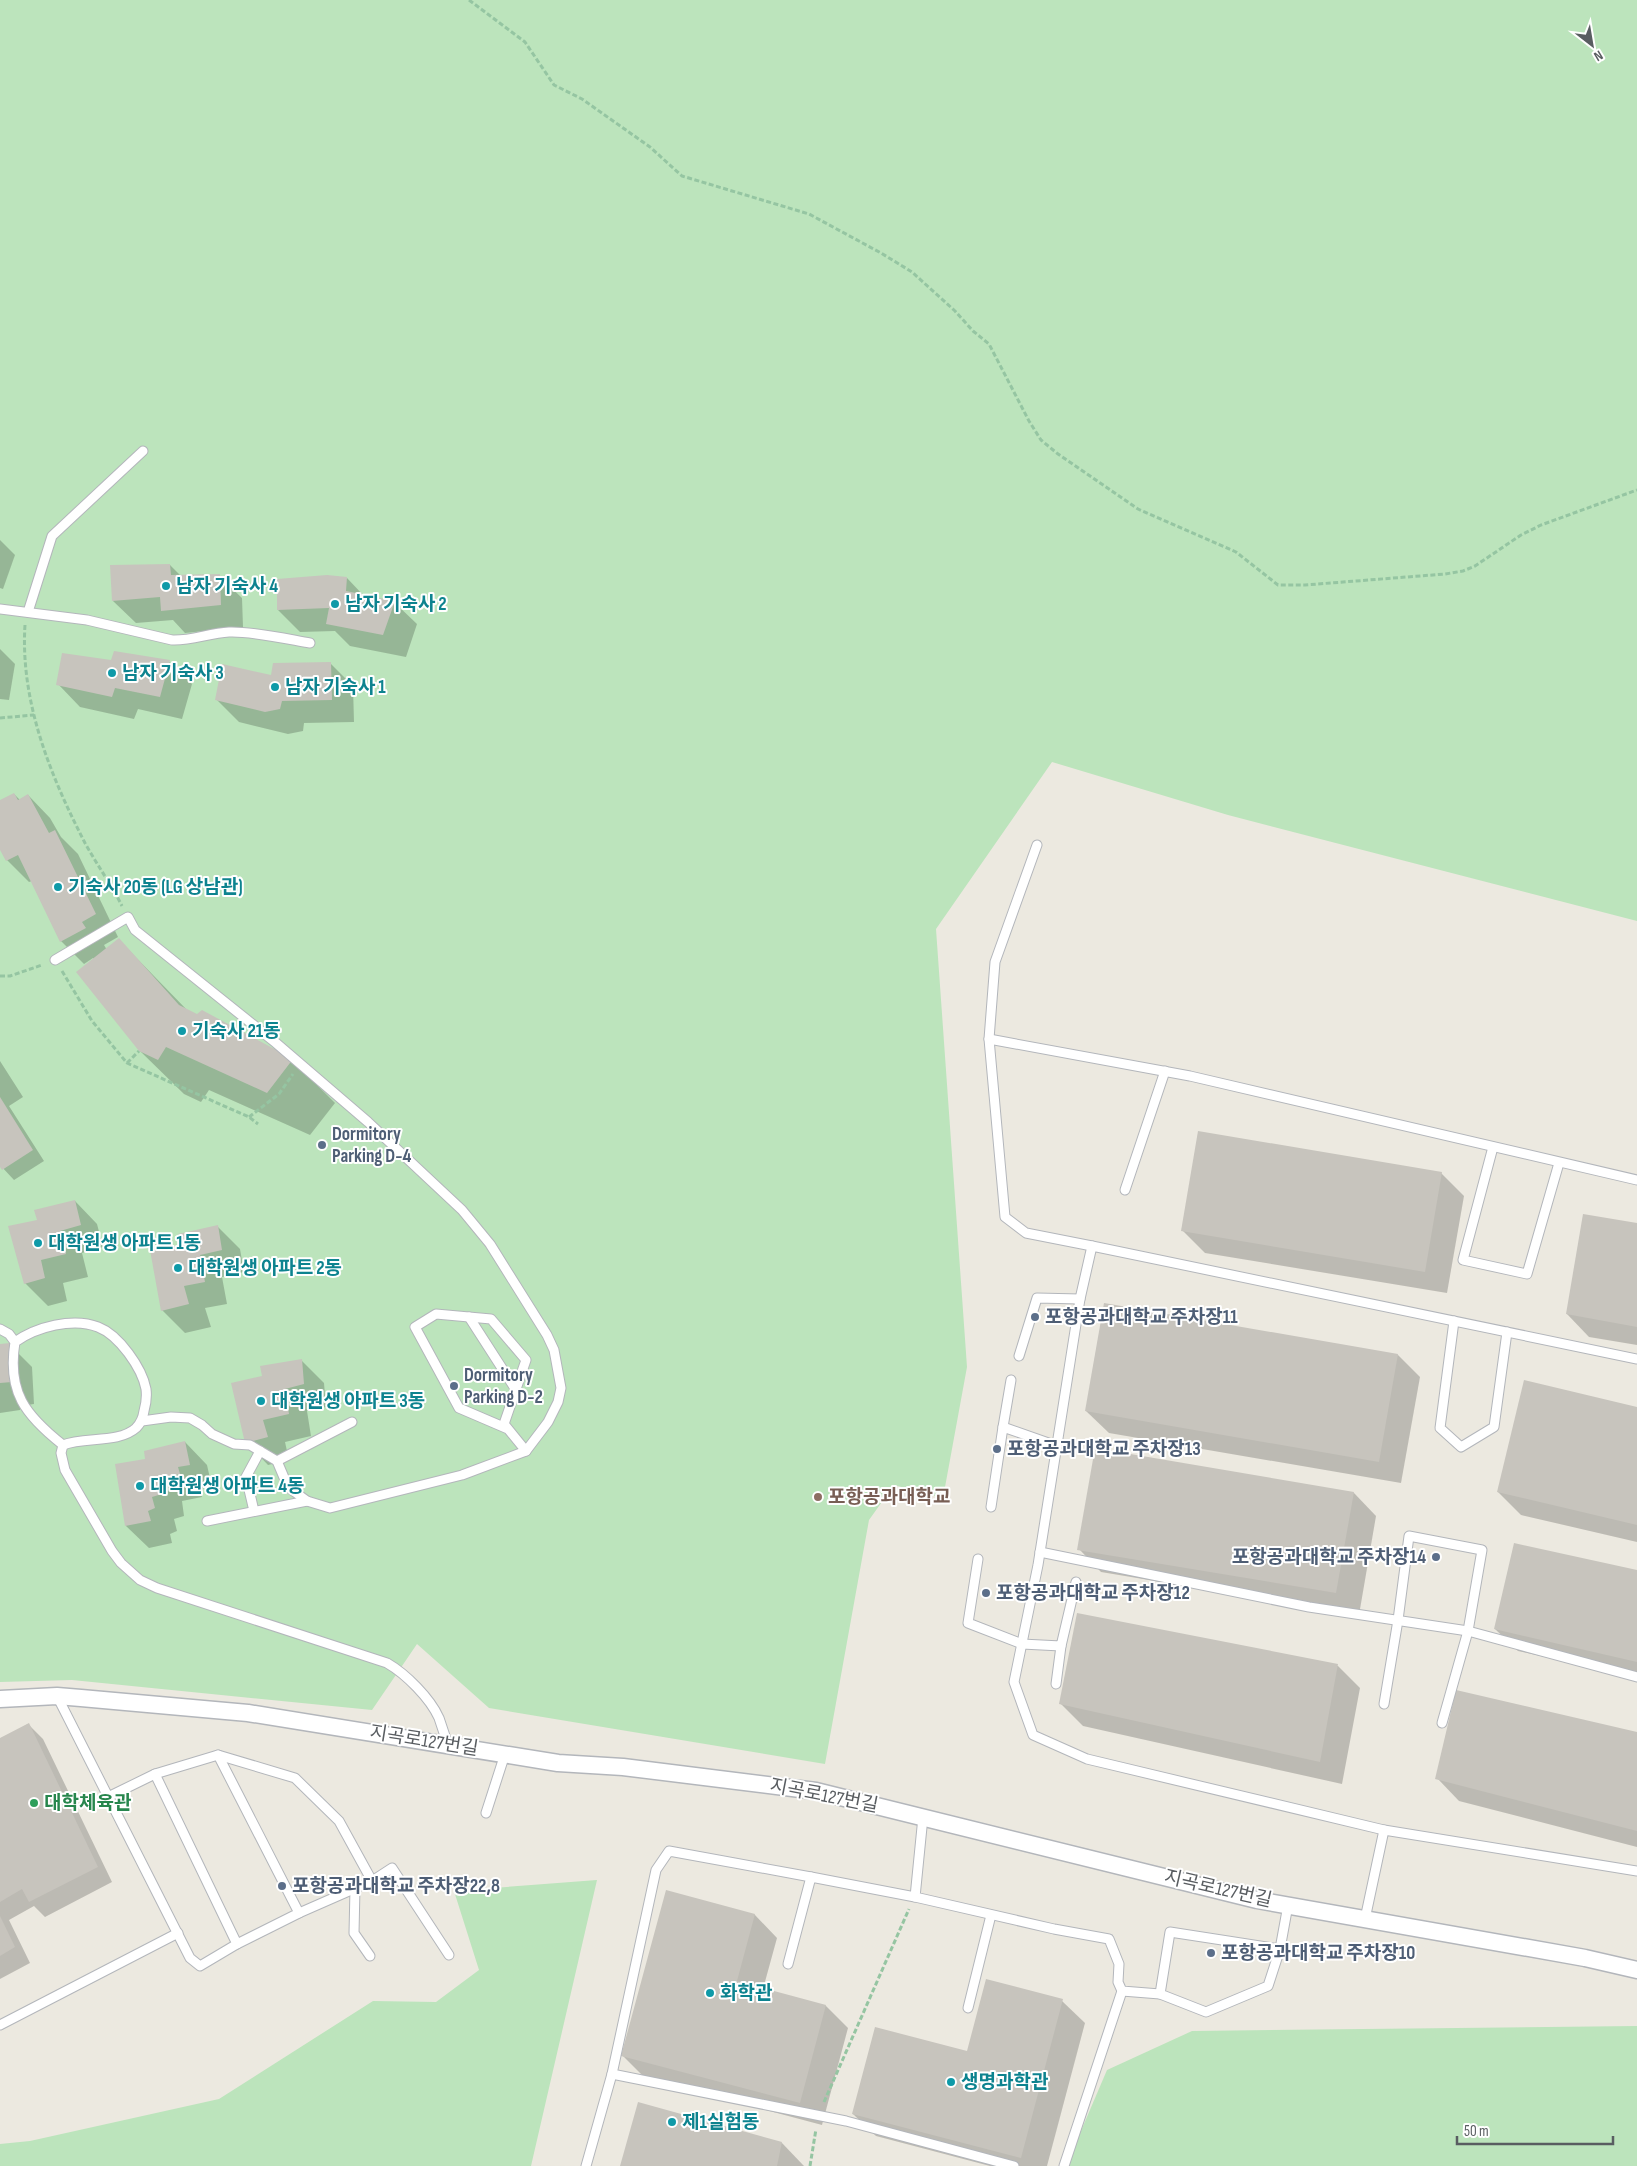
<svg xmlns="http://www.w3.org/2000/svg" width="1637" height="2166" viewBox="0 0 1637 2166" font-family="'Sofia Sans Condensed','Noto Sans KR',sans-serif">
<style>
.green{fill:#bce4bc}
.shadow{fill:#0003}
.building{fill:#c7c4bd}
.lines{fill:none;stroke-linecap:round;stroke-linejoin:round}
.service-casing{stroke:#b3b6bb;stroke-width:11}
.minor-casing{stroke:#b3b6bb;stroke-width:19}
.path{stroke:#95c5a2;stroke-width:3;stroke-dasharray:5 2.5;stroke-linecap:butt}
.service{stroke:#fff;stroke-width:9}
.minor{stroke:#fff;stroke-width:16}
.culture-dot{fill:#0f9aa8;stroke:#fff;stroke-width:2}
.service-dot{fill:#5c6f8a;stroke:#fff;stroke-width:2}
.education-dot{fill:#8d6e63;stroke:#fff;stroke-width:2}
.leisure-dot{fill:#2e9e5b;stroke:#fff;stroke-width:2}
.labels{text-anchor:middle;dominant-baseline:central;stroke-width:4;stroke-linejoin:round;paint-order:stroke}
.culture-label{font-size:19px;font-weight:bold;fill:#0d838f;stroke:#fff;text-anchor:start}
.service-label{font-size:19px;font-weight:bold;fill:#4e5e75;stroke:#fff;text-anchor:start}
.education-label{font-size:19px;font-weight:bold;fill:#785e54;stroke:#fff;text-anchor:start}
.street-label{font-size:19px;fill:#595d61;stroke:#fff}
.leisure-label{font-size:19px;font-weight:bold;fill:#27864d;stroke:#fff;text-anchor:start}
</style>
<rect width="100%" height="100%" fill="#ece9e0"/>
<g class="green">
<polygon points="0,0 1637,0 1637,921 1228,815 1052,762 936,929 967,1367 943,1498 894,1485 869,1520 825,1764 489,1708 417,1644 372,1710 72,1680 0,1682"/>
<polygon points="597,1880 531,2166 0,2166 0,2144 30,2141 219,2099 373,2001 436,2002 479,1970 454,1891"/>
<polygon points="1637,2026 1637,2166 1066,2166 1107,2070 1192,2031"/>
</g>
<g class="shadow">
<polygon points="0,540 15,555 3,589 0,588"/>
<polygon points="170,565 181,576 219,576 242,598 243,627 185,633 173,620 136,623 113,601 112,567"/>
<polygon points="347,578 364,596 394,602 417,624 406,657 350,646 335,631 300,632 278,610"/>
<polygon points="0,649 15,664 9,700 0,699"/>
<polygon points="112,661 169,662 192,684 182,719 138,709 134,719 80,707 58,684"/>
<polygon points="330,663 353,686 354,722 304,723 303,731 288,734 239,722 216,699 272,676"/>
<polygon points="14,794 20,800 28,795 50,818 61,837 78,854 118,937 104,945 107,950 119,940 187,1010 292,1060 335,1103 310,1135 209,1090 201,1102 184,1094 140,1051 93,958 84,964 61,941 32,881 29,882 7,860 0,848 0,802"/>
<polygon points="0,1061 23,1097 9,1106 44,1161 14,1180 0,1165"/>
<polygon points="1441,1173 1464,1196 1447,1293 1205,1253 1182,1230"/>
<polygon points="75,1201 97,1224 103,1247 82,1253 88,1277 63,1283 67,1301 48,1306 25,1283 38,1221"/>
<polygon points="1637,1224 1637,1345 1589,1337 1567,1314"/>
<polygon points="218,1227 240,1249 244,1272 222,1277 227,1304 205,1308 211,1327 185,1333 162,1310 181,1246"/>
<polygon points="9,1344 32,1367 34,1404 20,1406 20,1410 0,1413 0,1346"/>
<polygon points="1398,1355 1420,1377 1401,1483 1109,1433 1086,1411"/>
<polygon points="301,1360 324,1383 326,1407 307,1411 311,1436 285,1442 289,1460 268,1465 246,1442 263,1376"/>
<polygon points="1637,1408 1637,1542 1521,1515 1498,1492"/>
<polygon points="185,1442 207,1465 212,1487 200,1489 202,1497 182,1501 184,1516 174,1519 177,1531 170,1534 172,1543 149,1548 126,1526 146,1460"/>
<polygon points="1354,1493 1376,1516 1359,1615 1101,1572 1079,1549"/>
<polygon points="1637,1571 1637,1678 1518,1651 1495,1629"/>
<polygon points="1078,1614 1338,1666 1360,1688 1342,1784 1083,1726 1061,1704"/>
<polygon points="28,1724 43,1739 112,1882 45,1917 34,1906 9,1920 30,1963 0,1979 0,1740"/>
<polygon points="1637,1733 1637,1847 1459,1801 1437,1778"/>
<polygon points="667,1892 755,1915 777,1938 763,1989 826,2006 848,2028 822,2125 645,2078 622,2055"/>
<polygon points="1062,2001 1085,2023 1047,2166 990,2166 876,2136 853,2114"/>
<polygon points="782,2143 804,2166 622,2166"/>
</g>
<g class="building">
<polygon points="170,564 171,575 220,574 221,605 161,611 160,597 112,601 110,565"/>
<polygon points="327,575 347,577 346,591 395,601 383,635 326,624 329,608 277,610 277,579"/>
<polygon points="114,651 170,660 160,697 115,688 112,697 56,685 62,653 111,660"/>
<polygon points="331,662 332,700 282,701 280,709 265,712 215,700 222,664 271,675 273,663"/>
<polygon points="14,793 18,800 28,794 49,833 55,830 96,914 82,922 86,928 60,942 18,855 6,861 0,850 0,800"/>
<polygon points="119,938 179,1005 197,1014 202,1010 293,1059 267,1093 166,1047 158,1060 139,1051 76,972"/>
<polygon points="0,1097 33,1150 2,1170 0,1167"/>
<polygon points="1198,1131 1442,1172 1425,1272 1181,1231"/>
<polygon points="75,1200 81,1225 60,1231 66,1254 41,1260 45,1278 24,1284 8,1226 37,1220 34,1210"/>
<polygon points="1583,1214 1637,1223 1637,1327 1566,1314"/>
<polygon points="218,1225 222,1250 200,1255 205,1282 184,1286 189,1304 161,1311 150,1250 180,1245 178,1234"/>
<polygon points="1104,1303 1398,1354 1379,1462 1085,1411"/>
<polygon points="10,1343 12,1382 0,1383 0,1344"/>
<polygon points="302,1359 304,1384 285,1389 289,1414 263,1420 268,1437 245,1443 231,1383 262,1376 260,1366"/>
<polygon points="1524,1380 1637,1407 1637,1525 1497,1492"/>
<polygon points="185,1441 190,1465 178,1467 180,1474 160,1479 162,1494 152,1497 155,1508 148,1511 151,1521 125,1526 115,1464 145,1459 144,1451"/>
<polygon points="1095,1448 1354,1492 1336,1593 1077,1550"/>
<polygon points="1514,1543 1637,1570 1637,1662 1494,1629"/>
<polygon points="1077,1613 1338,1664 1320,1762 1059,1704"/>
<polygon points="1456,1690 1637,1732 1637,1831 1435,1779"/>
<polygon points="29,1723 98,1867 29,1902 22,1889 0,1902 0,1738"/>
<polygon points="666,1890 755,1914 737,1981 826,2005 800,2103 621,2056"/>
<polygon points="0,1916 15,1947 0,1956"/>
<polygon points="986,1979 1063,1999 1021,2158 852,2114 875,2027 967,2051"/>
<polygon points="638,2102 782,2142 777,2166 620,2166"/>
</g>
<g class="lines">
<g class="service-casing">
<g id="service">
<path d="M 0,609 L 87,620 L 172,640 C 191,641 209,633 229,632 C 251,631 287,639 310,643"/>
<polyline points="28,612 52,536 143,451"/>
<polyline points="1037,845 995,962 989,1039 1005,1217 1026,1233 1092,1246"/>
<polyline points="55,960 128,917 135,930 276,1043 368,1122 462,1210 490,1244 547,1335 554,1350 561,1388 558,1402 548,1422 526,1451 462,1475 330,1508 307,1501 288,1487 277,1461 250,1445 234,1444 212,1434 202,1425 190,1418 171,1417 142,1421"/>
<polyline points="989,1039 1190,1076 1637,1180"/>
<polyline points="1493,1147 1463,1260 1527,1274 1559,1163"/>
<polyline points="1125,1190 1165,1071"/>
<polyline points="469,1317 516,1390"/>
<polyline points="1454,1321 1440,1428 1461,1447 1494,1427 1507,1332"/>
<path d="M 0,1329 L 9,1334 L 15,1342 C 7,1392 25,1415 63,1445 C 84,1436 118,1444 136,1428 C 141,1423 143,1418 144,1411 C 146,1404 147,1397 146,1389 C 142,1368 119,1335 98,1327 C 73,1317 36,1327 15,1342"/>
<polyline points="1019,1356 1037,1298 1080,1299"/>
<polyline points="1003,1427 1011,1380"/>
<polyline points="508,1429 459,1408 415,1327 436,1314 491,1319 526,1360 504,1424 526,1451"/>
<path d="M 63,1445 L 61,1453 L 65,1470 L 112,1551 L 121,1563 L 140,1580 L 157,1588 L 387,1663 C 406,1674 430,1698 439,1718 C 442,1727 445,1736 448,1745"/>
<polyline points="277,1461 352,1422"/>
<polyline points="991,1507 1003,1427 1057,1446"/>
<polyline points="254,1511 246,1477 260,1451"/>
<polyline points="207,1521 307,1501"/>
<polyline points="1040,1552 1309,1607 1468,1631 1637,1677"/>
<polyline points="978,1559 968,1623 1022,1644 1061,1646 1076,1582"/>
<polyline points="1056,1684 1061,1646"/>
<polyline points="57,1696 190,1958 200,1966 237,1944 155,1774 108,1797"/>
<polyline points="1384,1704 1398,1620 1409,1536 1482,1550 1468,1631 1442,1723"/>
<polyline points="218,1755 295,1778 339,1821 372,1881 299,1913"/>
<polyline points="155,1774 218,1755 299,1913 237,1944"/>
<polyline points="486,1813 505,1754"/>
<polyline points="923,1817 915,1897 1054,1929 1109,1939 1119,1964 1118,1982 1122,1991 1160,1994"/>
<polyline points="1384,1830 1087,1759 1033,1735 1014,1682 1038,1565 1080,1299 1092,1246 1637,1359"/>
<polyline points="811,1877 669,1851 656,1870 612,2074 846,2121 1014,2166"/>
<polyline points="372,1881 392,1868 449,1955"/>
<polyline points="355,1888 354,1933 370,1956"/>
<polyline points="1365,1919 1384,1830 1637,1871"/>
<polyline points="1280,1949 1268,1986 1206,2012 1160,1994 1170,1932 1280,1949 1288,1905"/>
<polyline points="788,1964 811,1877 915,1897"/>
<polyline points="968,2008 991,1915"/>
<polyline points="0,2025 178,1933"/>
<polyline points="586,2166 612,2074"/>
<polyline points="1064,2166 1122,1991"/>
</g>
</g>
<g class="minor-casing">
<polyline id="minor" points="0,1699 57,1696 81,1698 248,1713 558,1763 623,1767 816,1791 1257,1900 1585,1958 1637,1970"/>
</g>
<g class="path">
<polyline points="469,0 525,42 554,85 582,99 650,147 682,176 809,214 881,253 912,272 955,311 973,331 989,344 1029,421 1041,440 1058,454 1138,509 1236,552 1278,585 1305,585 1445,574 1463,571 1475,566 1521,535 1541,525 1637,490"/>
<path d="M 25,625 C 20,702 51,777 85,843 C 97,865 111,884 122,906"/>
<polyline points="0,718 34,715"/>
<polyline points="62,971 92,1021 127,1063 249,1117 258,1124"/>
<polyline points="0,976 10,976 42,965"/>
<polyline points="127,1063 139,1051"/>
<polyline points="249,1117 279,1094 293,1074"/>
<polyline points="824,2102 909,1909"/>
<polyline points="810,2166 816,2129"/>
</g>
<use href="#service" class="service"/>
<use href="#minor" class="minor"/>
</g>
<g class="culture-dot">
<circle cx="166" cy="586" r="5"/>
<circle cx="335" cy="604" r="5"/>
<circle cx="112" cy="673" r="5"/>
<circle cx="275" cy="687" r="5"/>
<circle cx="58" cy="887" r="5"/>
<circle cx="182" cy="1031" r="5"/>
<circle cx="38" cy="1243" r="5"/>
<circle cx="178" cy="1268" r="5"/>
<circle cx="261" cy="1401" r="5"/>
<circle cx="140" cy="1486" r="5"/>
<circle cx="710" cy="1993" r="5"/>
<circle cx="951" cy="2082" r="5"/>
<circle cx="672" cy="2122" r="5"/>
</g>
<g class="service-dot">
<circle cx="322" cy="1145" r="5"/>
<circle cx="1035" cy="1317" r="5"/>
<circle cx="454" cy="1386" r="5"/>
<circle cx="997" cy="1449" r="5"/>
<circle cx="1436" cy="1557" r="5"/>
<circle cx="986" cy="1593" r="5"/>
<circle cx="282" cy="1886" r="5"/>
<circle cx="1211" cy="1953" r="5"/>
</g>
<circle class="education-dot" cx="818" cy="1497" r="5"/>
<circle class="leisure-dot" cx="34" cy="1803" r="5"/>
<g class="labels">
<g class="culture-label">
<text x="176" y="586">남자 기숙사 4</text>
<text x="345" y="604">남자 기숙사 2</text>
<text x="122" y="673">남자 기숙사 3</text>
<text x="285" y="687">남자 기숙사 1</text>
<text x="68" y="887">기숙사 20동 (LG 상남관)</text>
<text x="192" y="1031">기숙사 21동</text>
<text x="48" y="1243">대학원생 아파트 1동</text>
<text x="188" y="1268">대학원생 아파트 2동</text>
<text x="271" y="1401">대학원생 아파트 3동</text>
<text x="150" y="1486">대학원생 아파트 4동</text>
<text x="720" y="1993">화학관</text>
<text x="961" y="2082">생명과학관</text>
<text x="682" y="2122">제1실험동</text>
</g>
<g class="service-label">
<text x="332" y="1134">Dormitory<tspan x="332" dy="22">Parking D-4</tspan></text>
<text x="1045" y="1317">포항공과대학교 주차장11</text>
<text x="464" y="1375">Dormitory<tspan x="464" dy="22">Parking D-2</tspan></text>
<text x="1007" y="1449">포항공과대학교 주차장13</text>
<text x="1426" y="1557" text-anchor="end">포항공과대학교 주차장14</text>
<text x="996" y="1593">포항공과대학교 주차장12</text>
<text x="292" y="1886">포항공과대학교 주차장22,8</text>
<text x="1221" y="1953">포항공과대학교 주차장10</text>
</g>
<g class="education-label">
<text x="828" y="1497">포항공과대학교</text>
</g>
<g class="street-label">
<text transform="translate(424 1741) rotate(9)">지곡로127번길</text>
<text transform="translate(824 1796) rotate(11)">지곡로127번길</text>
<text transform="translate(1218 1889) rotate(13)">지곡로127번길</text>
</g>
<g class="leisure-label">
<text x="44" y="1803">대학체육관</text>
</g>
</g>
<g transform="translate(1592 45) rotate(149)" stroke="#ffffff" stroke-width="4" paint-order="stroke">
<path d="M0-4L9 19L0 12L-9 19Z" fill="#595d61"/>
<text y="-8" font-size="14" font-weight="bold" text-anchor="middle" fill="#595d61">N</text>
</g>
<path d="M1457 2136v8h156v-8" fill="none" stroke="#595d61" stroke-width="2.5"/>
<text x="1464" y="2136" font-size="15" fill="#595d61" stroke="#ffffff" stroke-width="4" paint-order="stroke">50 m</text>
</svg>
